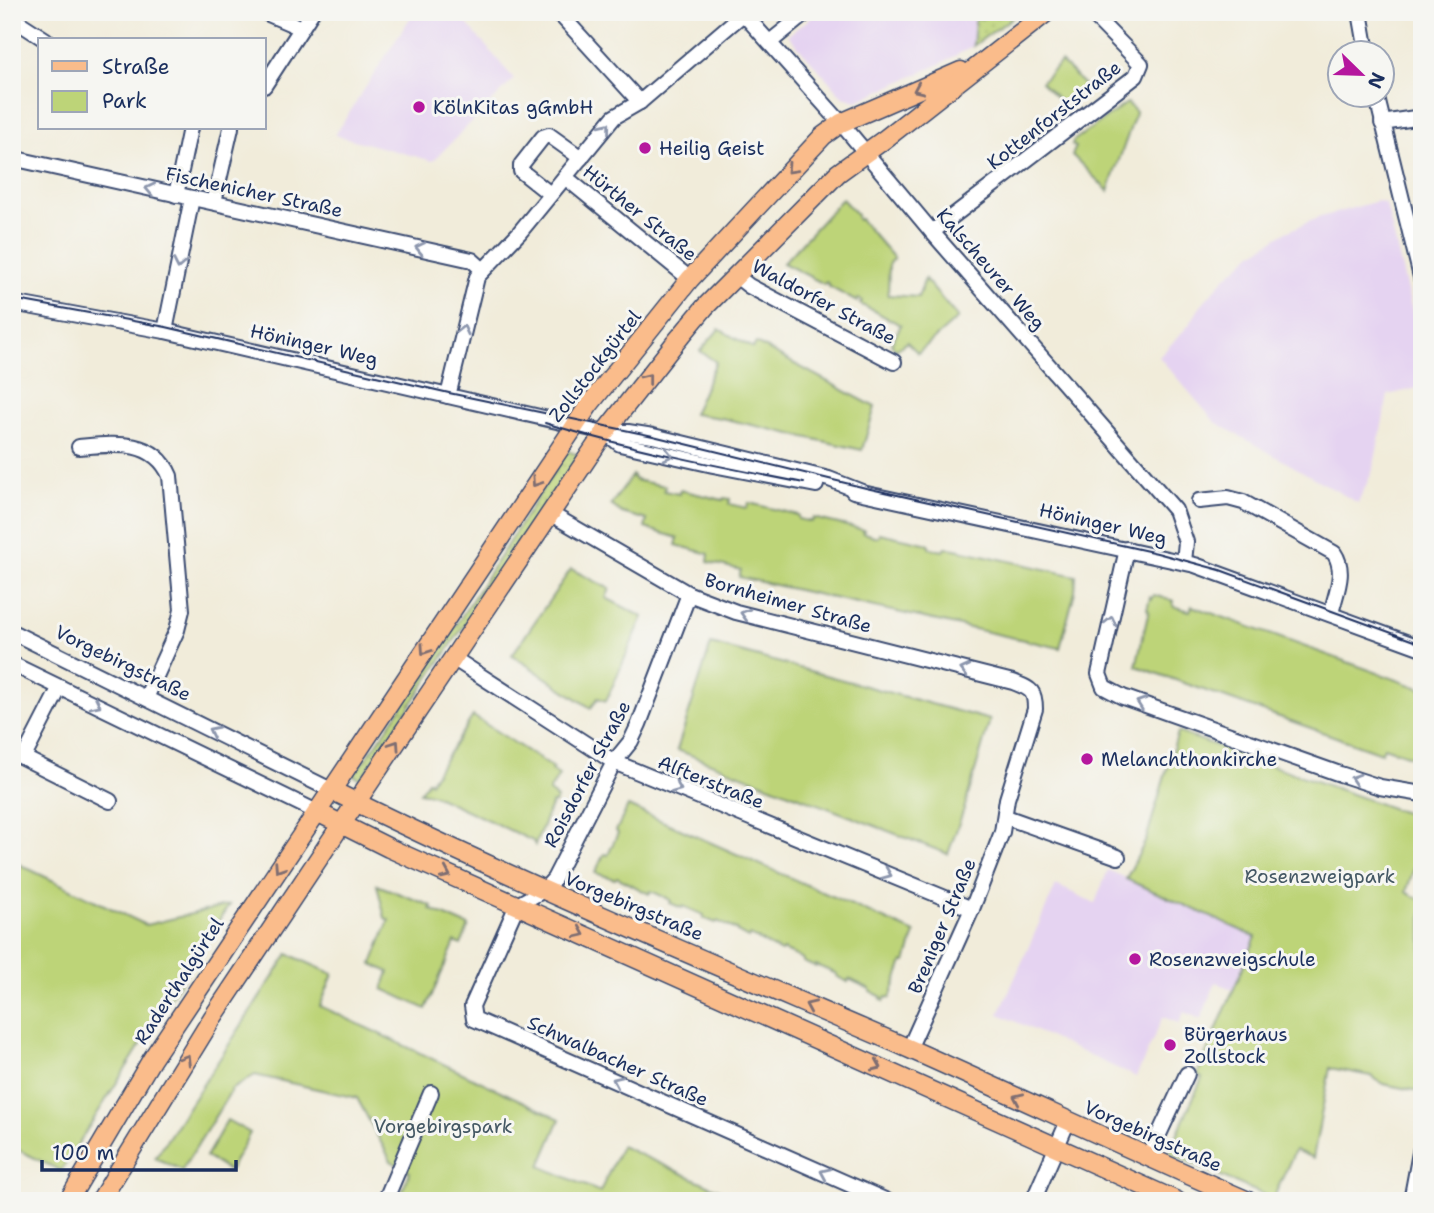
<svg xmlns="http://www.w3.org/2000/svg" width="1434" height="1213" viewBox="0 0 1434 1213" font-family="'Shantell Sans',sans-serif">
<style>
.built{fill:#e5d3f1}
.grass{fill:url(#grass-dots);stroke:#6c826b;stroke-width:2}
.green{fill:#bdd478;stroke:#6c826b;stroke-width:2}
.lines{fill:none;stroke-linecap:round;stroke-linejoin:round}
.minor-casing{stroke:#3b4b71;stroke-width:18}
.major-casing{stroke:#3b4b71;stroke-width:21}
.minor{stroke:#fff;stroke-width:14}
.major{stroke:#fabc8b;stroke-width:18}
.tram{stroke:#1b2f5e;stroke-width:2}
.oneway{stroke:#7f6e72}
.oneway2{stroke:#8d97ae}
.poi-dot{fill:#b5179e;stroke:#f6f6f2;stroke-width:2.5}
.labels{text-anchor:middle;dominant-baseline:central;stroke-width:6;stroke-linejoin:round;paint-order:stroke}
.poi-label{font-size:19px;fill:#1b2f5e;stroke:#f6f6f2;text-anchor:start}
.street-label{font-size:19px;fill:#1b2f5e;stroke:#f6f6f2}
.park-label{font-size:19px;fill:#445864;stroke:#f6f6f2}
</style>
<defs>
<pattern id="grass-dots" width="8" height="8" patternUnits="userSpaceOnUse" patternTransform="scale(1.75)"><rect width="8" height="8" fill="#bdd478"/><path d="M2 2h.1M6 6h.1" fill="none" stroke="#a2b66a" stroke-width="1.8" stroke-linecap="round"/></pattern>
</defs>
<rect width="100%" height="100%" fill="#f6f6f2"/>
<filter id="ink" filterUnits="userSpaceOnUse"><feTurbulence type="fractalNoise" baseFrequency=".0143" numOctaves="2"/><feDisplacementMap in="SourceGraphic" scale="14" xChannelSelector="R" yChannelSelector="G"/><feConvolveMatrix kernelMatrix="1 2 1 2 8 2 1 2 1" color-interpolation-filters="sRGB"/></filter>
<filter id="wash" filterUnits="userSpaceOnUse"><feTurbulence type="fractalNoise" baseFrequency=".00686" numOctaves="4" result="noise"/><feDisplacementMap in="SourceGraphic" scale="28" xChannelSelector="R" yChannelSelector="G"/><feGaussianBlur stdDeviation="1.57" result="paint"/><feColorMatrix in="noise" values="0 0 0 0 0 0 0 0 0 0 0 0 0 0 0 0 0 1.4 0 .05"/><feComposite in="paint" operator="in"/></filter>
<g filter="url(#wash)">
<rect width="100%" height="100%" fill="#f1ecda"/>
<g class="built">
<polygon points="414,12 457,12 514,79 433,161 335,135"/>
<polygon points="819,12 1018,12 971,47 940,64 857,101 843,97 788,35"/>
<polygon points="1378,201 1386,204 1422,352 1422,387 1388,395 1373,470 1358,503 1215,422 1159,357 1189,325 1202,304 1225,278 1253,253 1284,233 1317,218"/>
<polygon points="1108,870 1257,937 1233,990 1216,982 1201,1019 1184,1012 1179,1023 1163,1017 1136,1077 999,1014 1056,885 1095,903"/>
</g>
<g class="grass">
<polygon points="991,12 1020,12 973,46 975,20 979,17 981,19"/>
<polygon points="567,451 579,455 361,779 353,775 376,745 458,622"/>
</g>
<g class="green">
<polygon points="1061,62 1087,88 1065,106 1041,82"/>
<polygon points="1127,103 1136,112 1108,191 1072,155 1076,147 1072,145 1073,141"/>
<polygon points="842,199 857,215 856,217 858,220 860,219 894,258 889,263 888,295 918,297 925,279 958,318 918,353 907,342 896,350 891,344 901,325 860,304 862,301 858,299 857,302 828,286 829,284 826,282 824,284 783,263"/>
<polygon points="719,329 753,348 756,343 875,407 862,450 721,418 693,414 716,362 700,351"/>
<polygon points="632,475 635,480 665,486 664,491 679,494 680,490 723,500 724,498 730,499 729,504 747,508 749,503 798,515 798,519 812,522 813,518 864,530 863,533 878,537 879,533 929,544 929,548 943,551 945,548 955,549 1076,576 1075,591 1060,648 739,577 741,570 708,562 709,554 676,545 678,538 645,528 647,520 622,513 611,505"/>
<polygon points="571,569 610,589 606,598 643,617 606,701 598,698 591,708 512,655"/>
<polygon points="1154,595 1174,601 1173,606 1190,611 1192,606 1422,689 1422,748 1417,746 1413,757 1384,747 1381,753 1136,666 1149,610 1147,609 1150,597 1152,599"/>
<polygon points="711,644 990,720 965,806 948,854 677,750"/>
<polygon points="473,716 553,768 551,770 559,775 549,792 557,798 555,803 552,803 535,845 533,841 434,795 420,792 428,781 430,782"/>
<polygon points="1178,732 1422,819 1422,844 1406,892 1422,901 1422,1076 1418,1091 1383,1084 1371,1076 1330,1068 1313,1158 1295,1150 1273,1199 1169,1153 1202,1078 1197,1075 1256,937 1126,879 1146,840"/>
<polygon points="628,806 915,933 906,962 903,962 890,998 886,997 884,1001 881,999 882,997 870,991 870,989 849,979 848,982 836,976 837,974 816,965 815,967 803,962 803,959 783,950 781,952 750,935 748,938 737,932 737,930 717,921 716,923 703,918 704,915 683,906 682,908 670,903 671,900 651,891 649,894 617,877 615,879 595,873 604,854 608,855 618,833 616,831"/>
<polygon points="12,861 146,925 229,905 61,1171 12,1147"/>
<polygon points="377,885 432,906 430,909 469,926 461,945 455,942 426,1009 383,989 389,972 372,964 389,920 385,918"/>
<polygon points="288,954 333,974 320,1006 560,1119 540,1166 600,1192 621,1146 744,1201 398,1201 410,1172 391,1161 357,1098 255,1075 232,1089 182,1170 155,1158"/>
<polygon points="227,1120 250,1133 229,1171 206,1157"/>
</g>
</g>
<g filter="url(#ink)">
<g class="lines">
<g class="minor-casing">
<g id="minor">
<polyline points="264,12 301,28"/>
<polyline points="558,12 640,102"/>
<polyline points="742,12 841,123 932,232 1175,510 1186,542 1184,562"/>
<polyline points="1360,12 1367,52"/>
<polyline points="12,18 46,40"/>
<polyline points="770,42 807,12"/>
<polyline points="264,86 312,12"/>
<polyline points="1376,94 1422,281"/>
<polyline points="1382,123 1422,117"/>
<polyline points="12,158 472,260 483,270"/>
<polyline points="565,177 690,279"/>
<polyline points="550,194 521,171 521,165 543,137 549,135 581,158"/>
<polyline points="176,195 190,128"/>
<polyline points="214,202 231,128"/>
<polyline points="932,232 1136,76 1141,64 1095,17"/>
<polyline points="735,275 749,286 894,362"/>
<polyline points="12,303 165,331 605,432 628,432 653,436 829,479 862,492"/>
<polyline points="165,331 192,198"/>
<polyline points="448,396 477,277 519,233 614,117 640,102 743,14"/>
<polyline points="605,432 620,444 713,465 816,485"/>
<path d="M 79,447 C 113,444 154,438 170,476 L 182,610 L 177,630 L 146,698"/>
<polyline points="853,491 1195,565 1422,648"/>
<path d="M 1199,501 L 1228,498 L 1243,502 L 1334,553 C 1347,572 1335,594 1331,614"/>
<path d="M 551,514 L 689,594 L 736,612 L 1013,682 C 1030,689 1035,689 1035,709 L 1007,799 L 1002,832 L 972,909 L 909,1049"/>
<polyline points="1127,549 1099,674 1104,687 1123,697 1340,774 1380,787 1422,794"/>
<polyline points="689,594 639,724 631,741 614,762 554,879 544,890 517,905 472,1006 474,1019 887,1201"/>
<polyline points="12,632 331,790"/>
<polyline points="453,658 614,762 972,909"/>
<polyline points="12,664 317,812"/>
<polyline points="12,752 110,801"/>
<polyline points="24,757 60,687"/>
<polyline points="1006,817 1118,857"/>
<polyline points="1148,1158 1187,1074"/>
<polyline points="385,1201 431,1093"/>
<polyline points="1033,1201 1068,1121"/>
<polyline points="1411,1201 1422,1142"/>
</g>
</g>
<g class="major-casing">
<g id="major">
<path d="M 331,790 C 521,884 716,965 910,1049 C 1023,1099 1134,1152 1248,1201"/>
<polyline points="317,812 389,848 1177,1201"/>
<polyline points="68,1201 152,1059 589,405 690,279 823,136 841,123 961,71"/>
<polyline points="100,1201 213,1017 341,825 605,432 675,343 705,307 838,173 885,139 1047,12"/>
</g>
</g>
<use href="#minor" class="minor"/>
<use href="#major" class="major"/>
<g class="tram">
<polyline points="12,299 166,327 449,393 653,436 866,488 1157,553 1220,570 1422,644"/>
<path d="M 545,423 C 630,449 717,466 804,483"/>
</g>
</g>
<defs><path id="oneway-chevron" d="M-2-3.5L2.5 0L-2 3.5" fill="none" stroke-width="1.6" stroke-linecap="round" stroke-linejoin="round" transform="scale(1.75)"/></defs>
<g class="oneway">
<use href="#oneway-chevron" transform="translate(918 89) rotate(156)"/>
<use href="#oneway-chevron" transform="translate(791 169) rotate(134)"/>
<use href="#oneway-chevron" transform="translate(647 378) rotate(-52)"/>
<use href="#oneway-chevron" transform="translate(536 482) rotate(124)"/>
<use href="#oneway-chevron" transform="translate(425 650) rotate(124)"/>
<use href="#oneway-chevron" transform="translate(395 745) rotate(-56)"/>
<use href="#oneway-chevron" transform="translate(279 868) rotate(123)"/>
<use href="#oneway-chevron" transform="translate(446 874) rotate(24)"/>
<use href="#oneway-chevron" transform="translate(580 933) rotate(24)"/>
<use href="#oneway-chevron" transform="translate(810 1006) rotate(-156)"/>
<use href="#oneway-chevron" transform="translate(186 1059) rotate(-58)"/>
<use href="#oneway-chevron" transform="translate(877 1066) rotate(24)"/>
<use href="#oneway-chevron" transform="translate(1018 1098) rotate(-156)"/>
</g>
<g class="oneway2">
<use href="#oneway-chevron" transform="translate(606 127) rotate(-51)"/>
<use href="#oneway-chevron" transform="translate(150 189) rotate(-168)"/>
<use href="#oneway-chevron" transform="translate(420 248) rotate(-167)"/>
<use href="#oneway-chevron" transform="translate(179 264) rotate(101)"/>
<use href="#oneway-chevron" transform="translate(463 330) rotate(-77)"/>
<use href="#oneway-chevron" transform="translate(668 455) rotate(13)"/>
<use href="#oneway-chevron" transform="translate(745 614) rotate(-164)"/>
<use href="#oneway-chevron" transform="translate(1111 621) rotate(-77)"/>
<use href="#oneway-chevron" transform="translate(965 670) rotate(-166)"/>
<use href="#oneway-chevron" transform="translate(1141 703) rotate(-161)"/>
<use href="#oneway-chevron" transform="translate(96 704) rotate(26)"/>
<use href="#oneway-chevron" transform="translate(213 731) rotate(-154)"/>
<use href="#oneway-chevron" transform="translate(1355 779) rotate(-162)"/>
<use href="#oneway-chevron" transform="translate(677 788) rotate(22)"/>
<use href="#oneway-chevron" transform="translate(887 874) rotate(22)"/>
<use href="#oneway-chevron" transform="translate(617 1081) rotate(-156)"/>
<use href="#oneway-chevron" transform="translate(825 1173) rotate(-156)"/>
</g>
</g>
<g class="poi-dot">
<circle cx="419" cy="107" r="7"/>
<circle cx="645" cy="148" r="7"/>
<circle cx="1087" cy="759" r="7"/>
<circle cx="1135" cy="959" r="7"/>
<circle cx="1170" cy="1045" r="7"/>
</g>
<g class="labels">
<g class="poi-label">
<text x="433" y="107">KölnKitas gGmbH</text>
<text x="659" y="148">Heilig Geist</text>
<text x="1101" y="759">Melanchthonkirche</text>
<text x="1149" y="959">Rosenzweigschule</text>
<text x="1184" y="1034">Bürgerhaus<tspan x="1184" dy="22">Zollstock</tspan></text>
</g>
<g class="street-label">
<text transform="translate(1054 115) rotate(-38)">Kottenforststraße</text>
<text transform="translate(254 192) rotate(12)">Fischenicher Straße</text>
<text transform="translate(640 213) rotate(39)">Hürther Straße</text>
<text transform="translate(991 269) rotate(49)">Kalscheurer Weg</text>
<text transform="translate(824 302) rotate(28)">Waldorfer Straße</text>
<text transform="translate(314 345) rotate(13)">Höninger Weg</text>
<text transform="translate(595 366) rotate(-52)">Zollstockgürtel</text>
<text transform="translate(1103 524) rotate(13)">Höninger Weg</text>
<text transform="translate(788 603) rotate(16)">Bornheimer Straße</text>
<text transform="translate(123 663) rotate(26)">Vorgebirgstraße</text>
<text transform="translate(587 774) rotate(-62)">Roisdorfer Straße</text>
<text transform="translate(711 782) rotate(22)">Alfterstraße</text>
<text transform="translate(634 906) rotate(23)">Vorgebirgstraße</text>
<text transform="translate(942 926) rotate(-67)">Breniger Straße</text>
<text transform="translate(179 981) rotate(-57)">Raderthalgürtel</text>
<text transform="translate(618 1061) rotate(24)">Schwalbacher Straße</text>
<text transform="translate(1153 1136) rotate(24)">Vorgebirgstraße</text>
</g>
<g class="park-label">
<text x="1320" y="876">Rosenzweigpark</text>
<text x="443" y="1126">Vorgebirgspark</text>
</g>
</g>
<rect width="1434" height="1213" fill="none" stroke="#f6f6f2" stroke-width="42"/>
<rect x="38" y="38" width="228" height="91" fill="#f6f6f2" stroke="#9ea6b7" stroke-width="2"/>
<rect x="52" y="61" width="35" height="10" fill="#fabc8b" stroke="#9ea6b7" stroke-width="2"/>
<text x="102" y="74" font-size="21" fill="#1b2f5e">Straße</text>
<rect x="52" y="91" width="35" height="21" fill="#bdd478" stroke="#9ea6b7" stroke-width="2"/>
<text x="102" y="108" font-size="21" fill="#1b2f5e">Park</text>
<g transform="translate(1361 74) rotate(113)"><circle r="33" fill="#f6f6f2" stroke="#9ea6b7" stroke-width="2"/>
<path d="M0-5L12 26L0 18L-12 26Z" fill="#b5179e"/>
<text y="-10" font-size="19" font-weight="bold" text-anchor="middle" fill="#1b2f5e">N</text>
</g>
<path d="M42 1160v10h194v-10" fill="none" stroke="#1b2f5e" stroke-width="3.5"/>
<text x="52" y="1160" font-size="21" fill="#1b2f5e" stroke="#f6f6f2" stroke-width="5" paint-order="stroke">100 m</text>
</svg>
